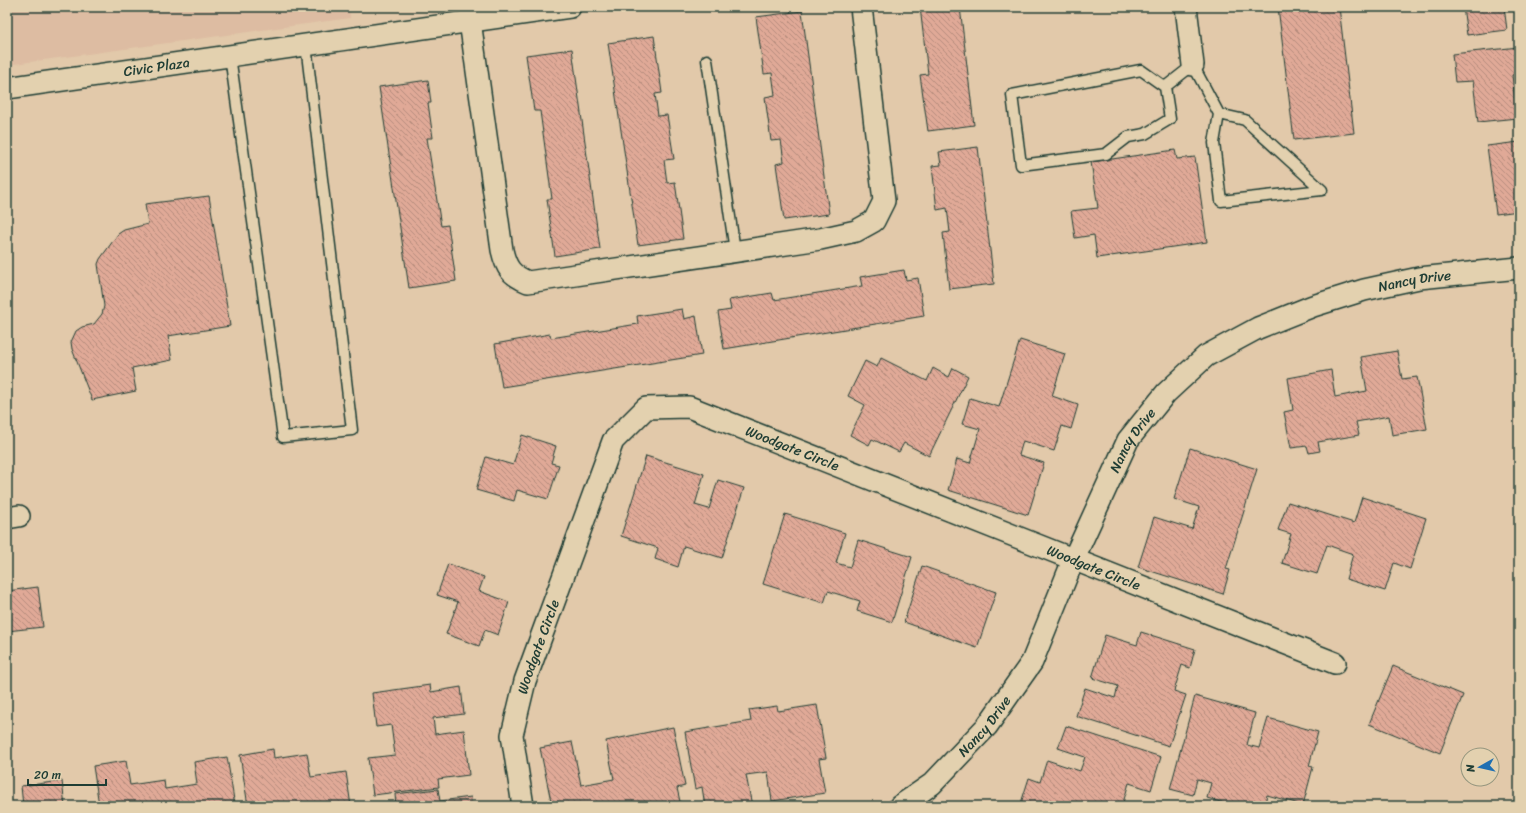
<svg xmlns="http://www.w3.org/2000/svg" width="1526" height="813" viewBox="0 0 1526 813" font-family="Sriracha,sans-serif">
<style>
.built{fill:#ddbca2}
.building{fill:url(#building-back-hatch);stroke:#1f3d34}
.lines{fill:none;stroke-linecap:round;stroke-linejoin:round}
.lane-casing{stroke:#1f3d34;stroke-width:13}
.street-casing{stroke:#1f3d34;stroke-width:24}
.lane{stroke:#e3d1af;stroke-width:10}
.street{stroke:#e3d1af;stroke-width:21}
.labels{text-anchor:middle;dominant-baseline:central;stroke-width:4;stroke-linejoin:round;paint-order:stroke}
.street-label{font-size:14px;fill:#1f3d34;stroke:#e3d1af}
</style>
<defs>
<pattern id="building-back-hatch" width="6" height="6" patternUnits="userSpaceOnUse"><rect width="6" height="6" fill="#e0a997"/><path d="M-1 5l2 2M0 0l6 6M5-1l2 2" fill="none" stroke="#b58b7c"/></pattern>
</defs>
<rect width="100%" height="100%" fill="#e2c9aa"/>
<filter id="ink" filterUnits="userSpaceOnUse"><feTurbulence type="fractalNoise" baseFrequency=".025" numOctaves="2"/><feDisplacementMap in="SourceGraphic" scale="8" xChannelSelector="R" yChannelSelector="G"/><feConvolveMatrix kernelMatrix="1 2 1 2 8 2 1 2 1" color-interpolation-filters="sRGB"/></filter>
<g filter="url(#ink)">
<polygon class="built" points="7,7 349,7 350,18 7,65"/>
<g class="building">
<polygon points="920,7 960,7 974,125 928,131 920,75 928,74"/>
<polygon points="1278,7 1339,7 1354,133 1294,140"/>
<polygon points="1463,7 1504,7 1507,30 1467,35"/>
<polygon points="802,11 829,214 784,220 776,164 784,162 781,140 771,141 765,97 775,95 772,73 764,74 756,17"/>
<polygon points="654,36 662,93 655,94 658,116 667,115 674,159 664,160 667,183 675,182 683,239 638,245 608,43"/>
<polygon points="1519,47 1519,74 1512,75 1517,118 1478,122 1473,81 1455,82 1452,54"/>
<polygon points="572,49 600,249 555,256 547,199 552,199 540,111 534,111 526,55"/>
<polygon points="428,80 431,103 428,103 433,138 427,138 441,226 448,225 456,281 409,288 379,87"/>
<polygon points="1519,142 1519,211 1496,214 1487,146"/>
<polygon points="978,147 994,284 949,289 943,233 950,232 947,208 937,210 932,166 941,165 939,152"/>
<polygon points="1175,150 1177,159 1195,157 1207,242 1097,258 1094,235 1075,238 1071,211 1098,208 1091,162"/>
<polygon points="209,196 230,326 168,336 172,360 132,368 136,391 92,400 72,349 71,342 76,331 82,327 94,324 102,314 104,306 98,264 100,259 118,234 124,230 148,224 145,204"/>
<polygon points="904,270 906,280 918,278 924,316 724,349 718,312 731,310 729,300 772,293 774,300 862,286 860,277"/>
<polygon points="682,309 684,319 696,316 702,355 502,387 495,344 550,334 551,338 638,324 637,316"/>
<polygon points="1020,340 1065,354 1052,396 1078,405 1071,429 1062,426 1054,451 1023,441 1019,455 1044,463 1028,515 948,490 957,459 970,463 980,429 962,424 970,398 999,407"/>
<polygon points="1397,351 1402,379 1417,377 1427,429 1392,435 1389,416 1356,422 1359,435 1318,442 1320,451 1309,453 1307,446 1291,448 1284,412 1293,410 1288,378 1331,370 1335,397 1367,391 1361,357"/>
<polygon points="881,358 927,381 933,368 949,377 953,368 968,376 929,456 904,443 899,452 872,439 869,445 850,435 865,405 848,396 865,361 877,367"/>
<polygon points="522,435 556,446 551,463 559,465 548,499 517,490 514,501 476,490 486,457 513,465"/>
<polygon points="1190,448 1257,469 1226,569 1230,570 1223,594 1138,567 1154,517 1192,529 1199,507 1174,499"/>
<polygon points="646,456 704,474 695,505 709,509 718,480 744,488 722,558 684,546 678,567 655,559 658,548 621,536"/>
<polygon points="1362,497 1426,518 1410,569 1394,563 1385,591 1346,579 1353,554 1327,545 1317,574 1282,563 1291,534 1278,530 1288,502 1354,523"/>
<polygon points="785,514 845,533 836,563 850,567 858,540 912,557 892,622 857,611 860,601 828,591 824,603 763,584"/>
<polygon points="448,564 484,577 479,591 509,602 498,635 485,630 479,646 446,634 458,602 437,595"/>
<polygon points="922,566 996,592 977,648 904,622"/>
<polygon points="38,587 43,627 7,631 7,591"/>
<polygon points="1141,632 1195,649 1190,668 1182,665 1174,691 1186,695 1169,746 1076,716 1085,688 1115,698 1118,686 1092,678 1105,635 1137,645"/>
<polygon points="1393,666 1463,695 1440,753 1369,724"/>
<polygon points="430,685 431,692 461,687 464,714 433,718 435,734 464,730 469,775 438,779 439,787 373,795 368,758 395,755 391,725 376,727 372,693"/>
<polygon points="1195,696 1255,713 1247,745 1259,748 1268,718 1318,732 1309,766 1313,767 1303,805 1267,795 1264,806 1234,806 1207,798 1211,783 1197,779 1193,795 1170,789"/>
<polygon points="817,705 826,758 819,759 825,793 772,801 768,772 746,775 752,806 705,806 702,787 695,789 685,732 751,721 749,710 777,706 778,711"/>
<polygon points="1066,726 1161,757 1151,790 1129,783 1122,806 1031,806 1021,803 1029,778 1040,782 1047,760 1080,771 1085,757 1058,748"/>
<polygon points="673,727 685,786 677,788 681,806 552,806 540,748 572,742 581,785 614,779 606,741"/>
<polygon points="273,749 274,758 307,753 311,777 346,772 351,806 248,806 240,755"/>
<polygon points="227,757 235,806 115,806 115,803 99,805 93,766 126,761 130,785 164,780 165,789 197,784 194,762"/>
<polygon points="62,781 65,806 23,806 21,786"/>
<polygon points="438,789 440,801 471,797 472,806 396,806 395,794"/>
</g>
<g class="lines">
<g class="lane-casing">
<g id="lane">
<polyline points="230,56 283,437 352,430 306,45"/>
<polyline points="707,60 735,251"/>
<polygon points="1141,70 1165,87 1170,119 1145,134 1128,137 1106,154 1021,165 1012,95"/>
<polyline points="1165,87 1193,65 1219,114 1214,143 1221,201 1322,190 1245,120 1219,114"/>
</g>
</g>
<g class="street-casing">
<g id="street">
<polyline points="1186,7 1193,65"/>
<path d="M 470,21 L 502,250 C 506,268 511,275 528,282 L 820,239 L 856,231 L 874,221 L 884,201 L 861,7"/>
<path id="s1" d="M 7,88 L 570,7"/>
<polyline points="7,518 19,516"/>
<path id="s2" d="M 523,806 L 512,735 L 525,681 L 613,441 L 646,408 L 689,407 L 1335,663"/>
<path id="s3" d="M 900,806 L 932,784 L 987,726 L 1032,662 L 1074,558 L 1128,440 L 1166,393 L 1206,356 L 1258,328 L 1313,306 L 1364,290 L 1419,278 L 1519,268"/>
</g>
</g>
<use href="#lane" class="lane"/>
<use href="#street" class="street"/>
</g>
</g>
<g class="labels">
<g class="street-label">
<text stroke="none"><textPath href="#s1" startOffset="151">Civic Plaza</textPath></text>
<text stroke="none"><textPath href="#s3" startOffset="777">Nancy Drive</textPath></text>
<text stroke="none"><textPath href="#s3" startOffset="441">Nancy Drive</textPath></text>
<text stroke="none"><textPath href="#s2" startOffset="584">Woodgate Circle</textPath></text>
<text stroke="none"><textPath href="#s2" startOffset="908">Woodgate Circle</textPath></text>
<text stroke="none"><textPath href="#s2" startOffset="164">Woodgate Circle</textPath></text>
<text stroke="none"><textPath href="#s3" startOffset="117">Nancy Drive</textPath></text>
</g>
</g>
<rect width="1526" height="813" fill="none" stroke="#e3d1af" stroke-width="24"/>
<rect x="12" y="12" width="1502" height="789" fill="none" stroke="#1f3d34" stroke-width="1.5" filter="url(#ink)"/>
<g transform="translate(1480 767) rotate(262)"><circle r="19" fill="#e3d1af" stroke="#95967e"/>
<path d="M0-3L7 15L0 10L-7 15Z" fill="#1f6fb2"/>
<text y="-6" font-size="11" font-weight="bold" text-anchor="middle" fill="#1f3d34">N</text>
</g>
<path d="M28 779v6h78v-6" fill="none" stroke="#1f3d34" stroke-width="2"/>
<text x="34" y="779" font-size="12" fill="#1f3d34" stroke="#e3d1af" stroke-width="3" paint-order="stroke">20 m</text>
</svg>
